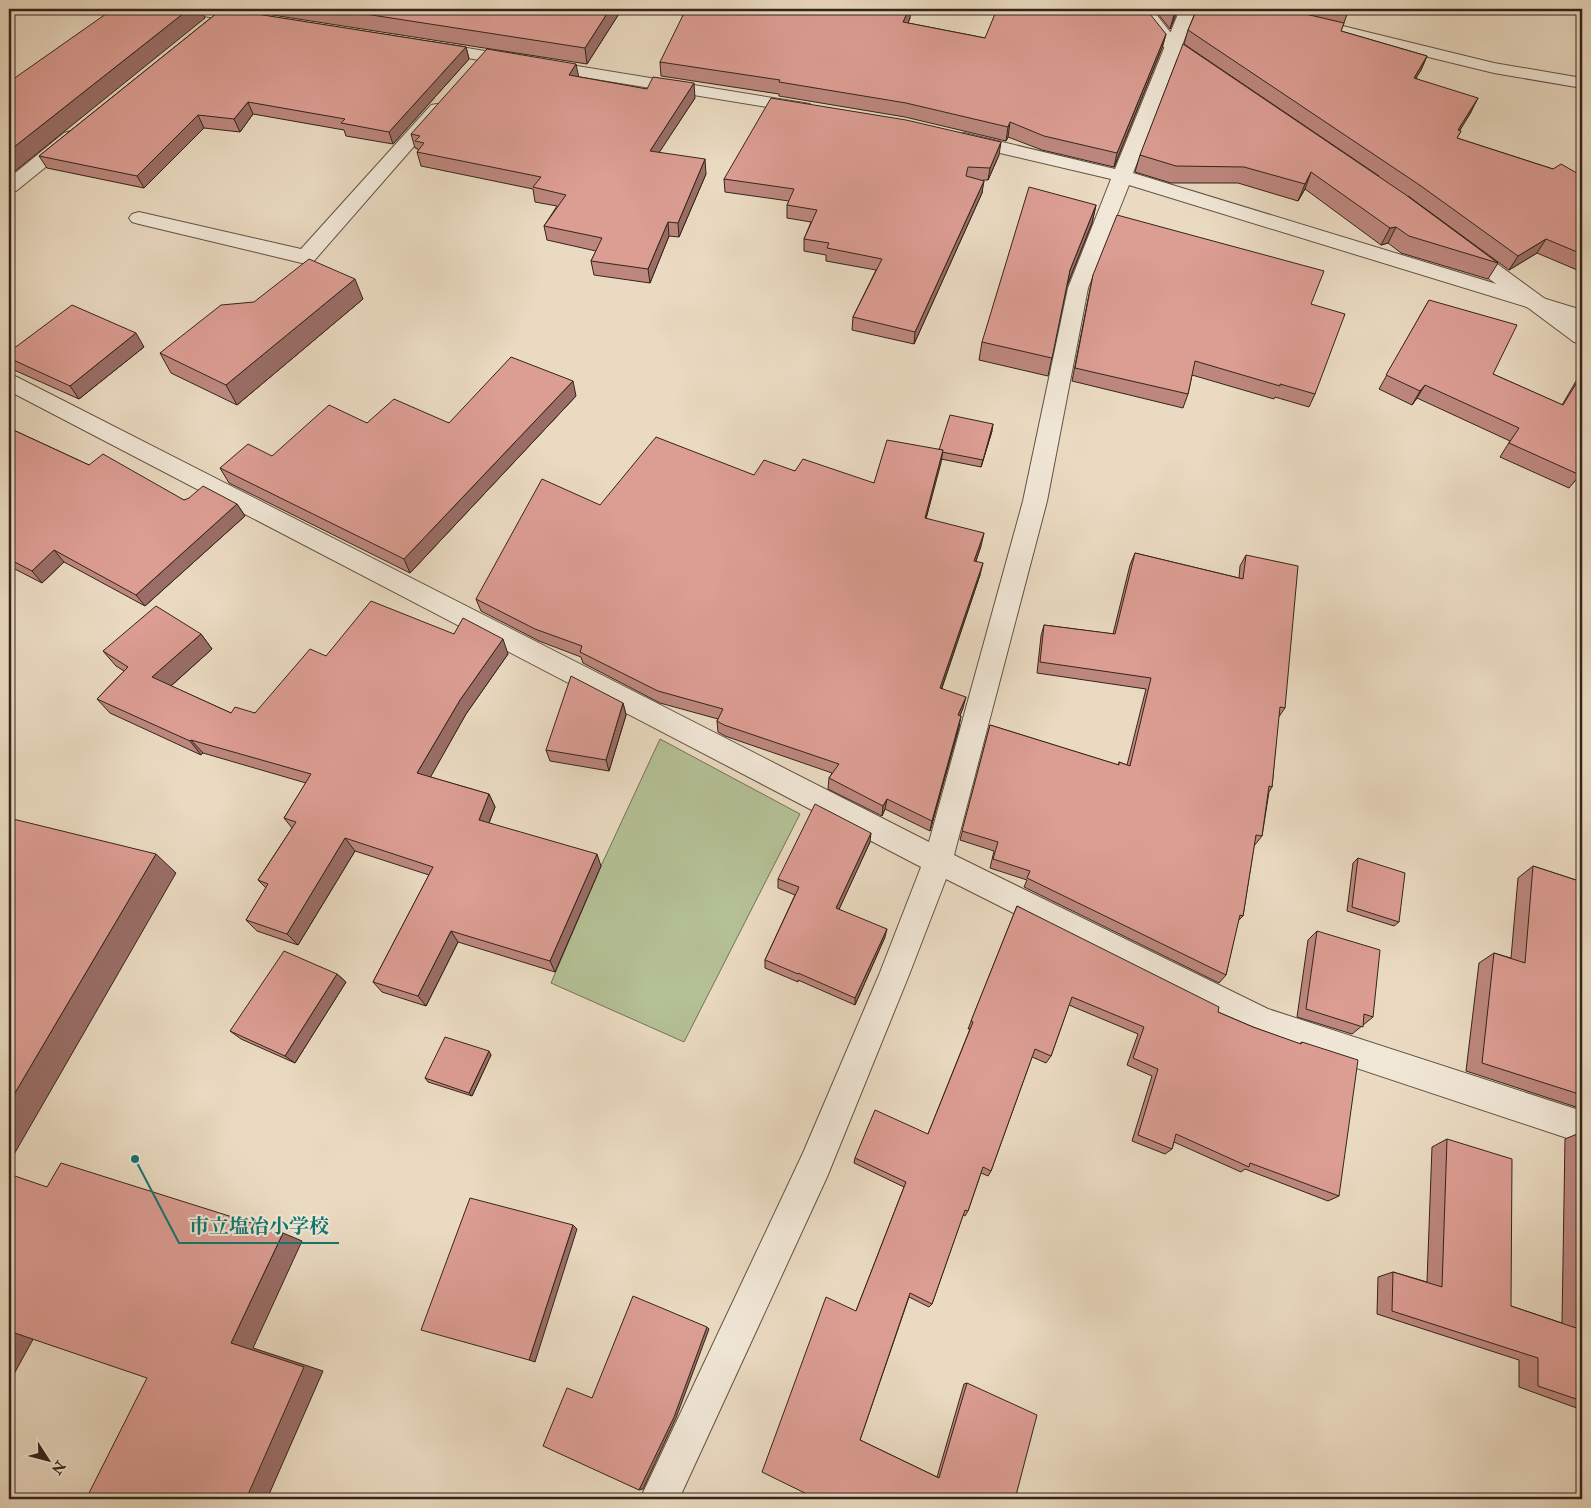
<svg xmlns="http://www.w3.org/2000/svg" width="1591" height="1508" viewBox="0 0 1591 1508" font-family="'IM FELL Double Pica','Noto Serif JP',serif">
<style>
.green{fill:#b4c095;stroke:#747258}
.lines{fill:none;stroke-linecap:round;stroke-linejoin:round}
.minor-casing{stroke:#625244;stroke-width:2}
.tertiary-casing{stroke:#625244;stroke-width:2}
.minor{fill:#f1e7d7;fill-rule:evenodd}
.tertiary{fill:#f1e7d7;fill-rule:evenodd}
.wall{fill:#bd877e;stroke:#34241b}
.shaded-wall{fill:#9a6e67;stroke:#34241b}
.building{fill:#dc9d93;stroke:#34241b}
.leader{fill:none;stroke:#0f766e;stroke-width:2}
.callout-dot{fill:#0f766e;stroke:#f1e7d7;stroke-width:2}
.callout-label{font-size:20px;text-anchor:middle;font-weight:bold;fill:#0f766e;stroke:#f1e7d7;stroke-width:4;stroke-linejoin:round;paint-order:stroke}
</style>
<rect width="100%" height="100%" fill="#eadac1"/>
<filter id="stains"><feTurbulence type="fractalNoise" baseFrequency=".004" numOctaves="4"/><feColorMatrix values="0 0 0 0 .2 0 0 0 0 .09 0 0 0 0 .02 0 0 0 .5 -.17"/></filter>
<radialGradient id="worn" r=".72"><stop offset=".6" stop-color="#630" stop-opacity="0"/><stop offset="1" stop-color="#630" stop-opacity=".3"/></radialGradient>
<polygon class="green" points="660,739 800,814 684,1042 551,983 601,866"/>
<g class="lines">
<g class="minor-casing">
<g id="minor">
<polygon points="185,9 220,9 260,16 263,20 260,24 254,25 193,14 187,13"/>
<polygon points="1180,9 1196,9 1133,173 1582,310 1582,324 1129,185 1088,288 1047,501 954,855 1268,1009 1582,1111 1582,1143 1251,1033 946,879 909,975 827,1177 679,1499 640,1499 803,1153 879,975 921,867 9,391 9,374 17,377 929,842 1023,501 1068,288 1111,179 957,143 955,139 957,135 964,133 1115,169"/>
<polygon points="1245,9 1273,9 1494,63 1582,78 1582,88 1494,73 1247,13"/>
<polygon points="430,42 804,103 810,104 813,108 810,112 804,113 424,51 421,47 424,43"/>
<polygon points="437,104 443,105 446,109 443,113 313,262 306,264 139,224 132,222 129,218 132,214 139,212 301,249 431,105"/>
<polygon points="71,131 78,133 80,137 78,141 16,191 9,193 9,178 64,133"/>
</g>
</g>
<g class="tertiary-casing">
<g id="tertiary">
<polygon points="1135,9 1152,9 1178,42 1216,68 1219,72 1216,76 1210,77 1204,76 1166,50"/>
<polygon points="1463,243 1470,244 1582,326 1582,344 1574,342 1456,254 1453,249 1456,244"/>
</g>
</g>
<use href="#minor" class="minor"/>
<use href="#tertiary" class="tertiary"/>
</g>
<g class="wall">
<polygon points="222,9 466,47 469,59 393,144 346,136 344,130 253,114 240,132 204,128 144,188 47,168 39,156"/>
<polygon points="234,9 622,9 587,64"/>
<polygon points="1154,9 1178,9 1170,29"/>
<polygon points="1197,9 1349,9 1341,31 1427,56 1421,70 1416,78 1471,112 1459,131 1461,131 1457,138 1553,169 1582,176 1582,272 1537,253 1509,270 1408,196 1498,263 1488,279 1401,253 1388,243 1381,245 1305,189 1298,201 1238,183 1171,183 1135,172 1140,155 1379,176 1184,44 1188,30"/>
<polygon points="910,18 908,23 985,38 1166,34 1162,48 1114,167 1042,150 1008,137 1006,141 905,117 779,96 779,94 661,76 660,62"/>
<polygon points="578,77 695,98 659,152 706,174 679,237 669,236 650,283 594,275 591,261 596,251 547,240 544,226 557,206 535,202 533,189 421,166 417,152 418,151 418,149 415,148 411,134"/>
<polygon points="999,155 988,180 983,180 982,193 914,344 852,330 853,317 876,270 826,261 826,255 804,251 804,239 811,222 787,218 787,205 789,201 725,192 724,179"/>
<polygon points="1096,205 1092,223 1067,286 1048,376 979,360 982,342"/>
<polygon points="1093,275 1311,304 1315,394 1309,407 1275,397 1274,399 1192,375 1188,394 1183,408 1072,381 1090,289"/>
<polygon points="1582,296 1582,307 1577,304"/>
<polygon points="363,299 237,405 171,373 160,353"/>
<polygon points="1429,300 1493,374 1562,405 1582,371 1582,471 1580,475 1569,488 1500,457 1510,441 1417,398 1412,405 1379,389"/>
<polygon points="144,347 79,399 14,370 9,362 9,352"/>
<polygon points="576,396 410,573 229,483 220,468 272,456 367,423 449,423"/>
<polygon points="9,428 89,465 184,500 237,504 245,516 145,606 64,562 42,583 9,566"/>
<polygon points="992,431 981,467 941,459 926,518 981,546 976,561 980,575 942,688 963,708 960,715 959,727 930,831 885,809 882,816 828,789 829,778 832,773 725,736 718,732 717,721 718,719 660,703 583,663 581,657 539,641 481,611 476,599 600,505 754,475 795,471 874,483 939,449"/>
<polygon points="1135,553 1239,578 1240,566 1246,555 1285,708 1278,718 1272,787 1269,792 1262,836 1254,846 1243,916 1238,921 1226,975 1219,983 1024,887 1027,880 990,868 994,851 960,840 990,725 1118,765 1119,762 1127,765 1146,689 1037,673 1041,636 1044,625 1113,634 1130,565"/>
<polygon points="201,634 212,649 171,686 231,713 255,713 326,656 454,634 508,654 466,714 430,777 489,794 495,807 489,823 601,866 555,972 458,942 426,1006 382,992 373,982 429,875 355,851 298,945 257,931 246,920 266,888 258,880 292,828 284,818 306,783 203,753 201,755 110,713 97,699 124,671 116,666 103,651"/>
<polygon points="623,703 626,715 609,771 550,761 546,750"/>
<polygon points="870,842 839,909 885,937 855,1005 798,980 798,982 765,968 765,960 795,895 778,888 778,879"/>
<polygon points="1358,858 1399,922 1394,926 1347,911 1353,863"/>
<polygon points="1533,866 1582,882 1582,1109 1466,1071 1479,963 1494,953 1511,958 1518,878"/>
<polygon points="1017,906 1218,1012 1253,1027 1299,1044 1302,1042 1339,1196 1328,1201 1245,1169 1241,1172 1174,1142 1172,1149 1165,1154 1132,1141 1152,1076 1127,1065 1138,1034 1069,1005 1051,1056 1046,1063 1032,1057 991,1171 988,1176 981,1173 968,1211 965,1216 963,1215 932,1304 929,1307 909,1297 860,1440 937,1477 964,1384 967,1383 1015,1499 817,1499 856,1311 904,1187 854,1163 855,1158 928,1134 970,1029 968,1029"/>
<polygon points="1317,931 1373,1017 1352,1034 1297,1017 1308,940"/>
<polygon points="337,974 346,982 295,1063 241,1039 230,1031"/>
<polygon points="491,1055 472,1096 428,1082 425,1078"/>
<polygon points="1582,1132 1582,1410 1519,1387 1519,1360 1377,1314 1378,1277 1393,1272 1427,1282 1432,1147 1447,1139 1511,1306 1562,1323 1565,1139"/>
</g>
<g class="shaded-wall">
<polygon points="189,9 201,9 205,18 9,176 9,151"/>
<polygon points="610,9 622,9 587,64 585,48"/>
<polygon points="909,9 911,9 910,18 902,36 903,22"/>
<polygon points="1176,9 1178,9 1170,29 1174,15"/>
<polygon points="1166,34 1162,48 1114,167 1117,153"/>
<polygon points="466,47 469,59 393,144 389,132"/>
<polygon points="1427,56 1421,70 1407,92 1414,78"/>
<polygon points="576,64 579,78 569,75"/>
<polygon points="694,83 695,98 651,165 650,151"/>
<polygon points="1478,98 1471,112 1451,145 1458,130"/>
<polygon points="248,102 253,114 240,132 234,119"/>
<polygon points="198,115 204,128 144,188 137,176"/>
<polygon points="1010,122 1008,137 1006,141 1008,127"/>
<polygon points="1001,142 999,155 988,180 990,168"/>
<polygon points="705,159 706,174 679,237 678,223"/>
<polygon points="1311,172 1305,189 1298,201 1305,184"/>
<polygon points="984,181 982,193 914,344 915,332"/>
<polygon points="1582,199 1582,208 1576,203"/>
<polygon points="1096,205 1092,223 1066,288 1070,270"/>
<polygon points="668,222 669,236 650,283 648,269"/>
<polygon points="1396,227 1388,243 1381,245 1390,228"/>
<polygon points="1546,239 1537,253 1509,270 1518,256"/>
<polygon points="355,279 363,299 237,405 226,385"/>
<polygon points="136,333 144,347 79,399 70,386"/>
<polygon points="573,381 576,396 410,573 404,559"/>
<polygon points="1425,385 1417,398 1412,405 1420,391"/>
<polygon points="993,424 992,431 981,467 983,460"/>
<polygon points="943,450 941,463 923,530 925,518"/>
<polygon points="237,504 245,516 145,606 136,595"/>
<polygon points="984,533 981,546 972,573 974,561"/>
<polygon points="54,550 64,562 42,583 32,571"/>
<polygon points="983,563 980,575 938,699 940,688"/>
<polygon points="201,634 212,649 164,692 152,677"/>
<polygon points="503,639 508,654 466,714 425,787 417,773 460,700"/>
<polygon points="966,697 963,708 956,726 958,715"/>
<polygon points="623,703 626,715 609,771 606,760"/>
<polygon points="961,716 959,727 930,831 932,821"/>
<polygon points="191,740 203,753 201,755 190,741"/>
<polygon points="489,794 495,807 485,833 479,820"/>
<polygon points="887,799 885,809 882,816 883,806"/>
<polygon points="871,833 870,842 836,916 836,908"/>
<polygon points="345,838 355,851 298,945 287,934"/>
<polygon points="156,854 176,873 9,1163 9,1103"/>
<polygon points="597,854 601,866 555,972 550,961"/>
<polygon points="887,929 885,937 855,1005 855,998"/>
<polygon points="451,931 458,942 426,1006 418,996"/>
<polygon points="337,974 346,982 295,1063 285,1056"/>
<polygon points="489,1051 491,1055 472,1096 469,1093"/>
<polygon points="573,1225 577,1229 535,1362 529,1360"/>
<polygon points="283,1233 302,1241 253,1348 323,1371 267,1499 246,1499 231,1343"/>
<polygon points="707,1327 709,1329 676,1418 643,1489 639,1490"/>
<polygon points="9,1330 36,1334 9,1383"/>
</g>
<g class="building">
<polygon points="113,9 189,9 9,151 9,82"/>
<polygon points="222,9 225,9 466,47 389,132 341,123 345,119 248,102 234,119 198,115 137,176 39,156"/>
<polygon points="333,9 610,9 585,48"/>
<polygon points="686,9 909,9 903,22 985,38 997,9 1146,9 1166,34 1117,153 1044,136 1010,122 1008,127 906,103 779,82 780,80 660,62"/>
<polygon points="1169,9 1176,9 1174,15"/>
<polygon points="1197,9 1284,9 1344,23 1341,31 1427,56 1414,78 1478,98 1458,130 1461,131 1457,138 1553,169 1561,164 1582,176 1582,199 1576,203 1582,206 1582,254 1546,239 1518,256 1421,186 1188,30"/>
<polygon points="1183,44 1406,195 1498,263 1409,236 1396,227 1390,228 1311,172 1305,184 1244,167 1176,166 1140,155"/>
<polygon points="487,49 576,64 569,75 647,89 653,77 694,83 650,151 705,159 678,223 668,222 648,269 591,261 602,238 544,226 566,195 533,187 541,177 417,152 424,143 415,141 420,136 411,134"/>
<polygon points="771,98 906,120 1001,142 990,168 968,167 966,176 984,181 915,332 853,317 882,259 827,248 829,243 804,239 817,210 787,205 794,189 724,179"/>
<polygon points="1029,187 1096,205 1070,270 1052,358 982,342"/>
<polygon points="1117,215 1324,271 1311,304 1345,314 1315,394 1280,384 1280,386 1195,361 1188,394 1075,368 1093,275"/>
<polygon points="309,259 355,279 226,385 160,353 221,305 254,302"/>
<polygon points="1429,300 1517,325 1493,374 1563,405 1582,374 1582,471 1580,475 1509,443 1519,428 1425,385 1420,391 1386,375"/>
<polygon points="72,305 136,333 70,386 9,358 9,352"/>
<polygon points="511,357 573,381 404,559 220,468 248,444 272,456 329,405 367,423 394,399 449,423"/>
<polygon points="950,415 993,424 983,460 942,452 943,450 939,450"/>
<polygon points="9,428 89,465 103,454 184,500 189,498 203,486 237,504 136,595 54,550 32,571 9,559"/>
<polygon points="656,437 754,475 764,460 795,471 803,459 874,483 887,440 943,450 925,518 984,533 974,561 983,563 940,688 966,697 958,715 961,716 932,821 887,799 883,806 829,778 839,764 724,725 717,721 723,709 658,691 580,652 582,646 535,629 476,599 542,479 600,505"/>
<polygon points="1135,553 1243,579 1246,555 1298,566 1285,708 1280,707 1272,787 1269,786 1262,836 1256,835 1243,916 1240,915 1226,975 1027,878 1030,871 993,859 998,842 962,831 990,725 1119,765 1119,762 1130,766 1151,678 1040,662 1044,625 1115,634"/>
<polygon points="371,601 454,634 463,618 503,639 460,700 417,773 489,794 479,820 597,854 550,961 451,931 418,996 373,982 433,867 345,838 287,934 246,920 268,884 258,880 296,822 284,818 311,774 191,740 190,741 97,699 128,667 103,651 156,606 201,634 152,677 231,713 235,707 255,713 310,649 326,656"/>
<polygon points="571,676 623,703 606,760 546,750"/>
<polygon points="815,804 871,833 836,908 887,929 855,998 798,973 798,974 765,960 799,887 778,879"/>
<polygon points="9,818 156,854 9,1103"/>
<polygon points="1358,858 1405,873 1399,922 1352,907"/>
<polygon points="1533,866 1582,882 1582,1095 1482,1063 1494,953 1525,963"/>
<polygon points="1017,906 1219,1007 1218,1012 1253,1027 1301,1044 1302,1042 1358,1060 1339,1196 1250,1163 1249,1167 1176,1134 1172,1149 1138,1135 1158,1069 1133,1058 1144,1027 1072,997 1051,1056 1035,1049 991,1171 983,1167 968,1211 965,1210 932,1304 910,1293 860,1440 939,1478 967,1383 1037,1415 1015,1499 817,1499 762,1472 826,1297 856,1311 906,1182 855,1158 875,1110 928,1134 973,1022 971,1021"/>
<polygon points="1317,931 1380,950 1373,1017 1364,1014 1363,1027 1306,1009"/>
<polygon points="284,951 337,974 285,1056 230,1031"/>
<polygon points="445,1037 489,1051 469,1093 425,1078"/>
<polygon points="1447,1139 1512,1159 1511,1306 1582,1330 1582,1267 1582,1401 1538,1386 1538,1358 1392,1311 1393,1272 1442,1287"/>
<polygon points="61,1163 283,1233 231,1343 304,1367 246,1499 86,1499 147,1378 9,1331 9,1174 47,1187"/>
<polygon points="470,1198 573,1225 529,1360 421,1330"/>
<polygon points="633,1296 707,1327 674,1417 639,1490 543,1446 567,1388 592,1398"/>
</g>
<path class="leader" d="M135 1159L179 1243H339"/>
<circle class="callout-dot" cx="135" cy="1159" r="5"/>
<g class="callout-label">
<text x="259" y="1233">市立塩冶小学校</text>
</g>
<rect width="1591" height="1508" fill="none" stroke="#eadac1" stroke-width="30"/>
<rect x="10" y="10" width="1571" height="1488" fill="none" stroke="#34241b" stroke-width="2.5"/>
<rect x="15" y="15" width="1561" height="1478" fill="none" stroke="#34241b"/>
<g transform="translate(48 1460) rotate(126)" stroke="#f1e7d7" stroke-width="4" paint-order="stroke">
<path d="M0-4L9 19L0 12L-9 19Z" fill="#34241b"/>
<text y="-8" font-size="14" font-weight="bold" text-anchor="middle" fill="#34241b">N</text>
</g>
<rect width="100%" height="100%" filter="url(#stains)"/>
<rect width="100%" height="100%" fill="url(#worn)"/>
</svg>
